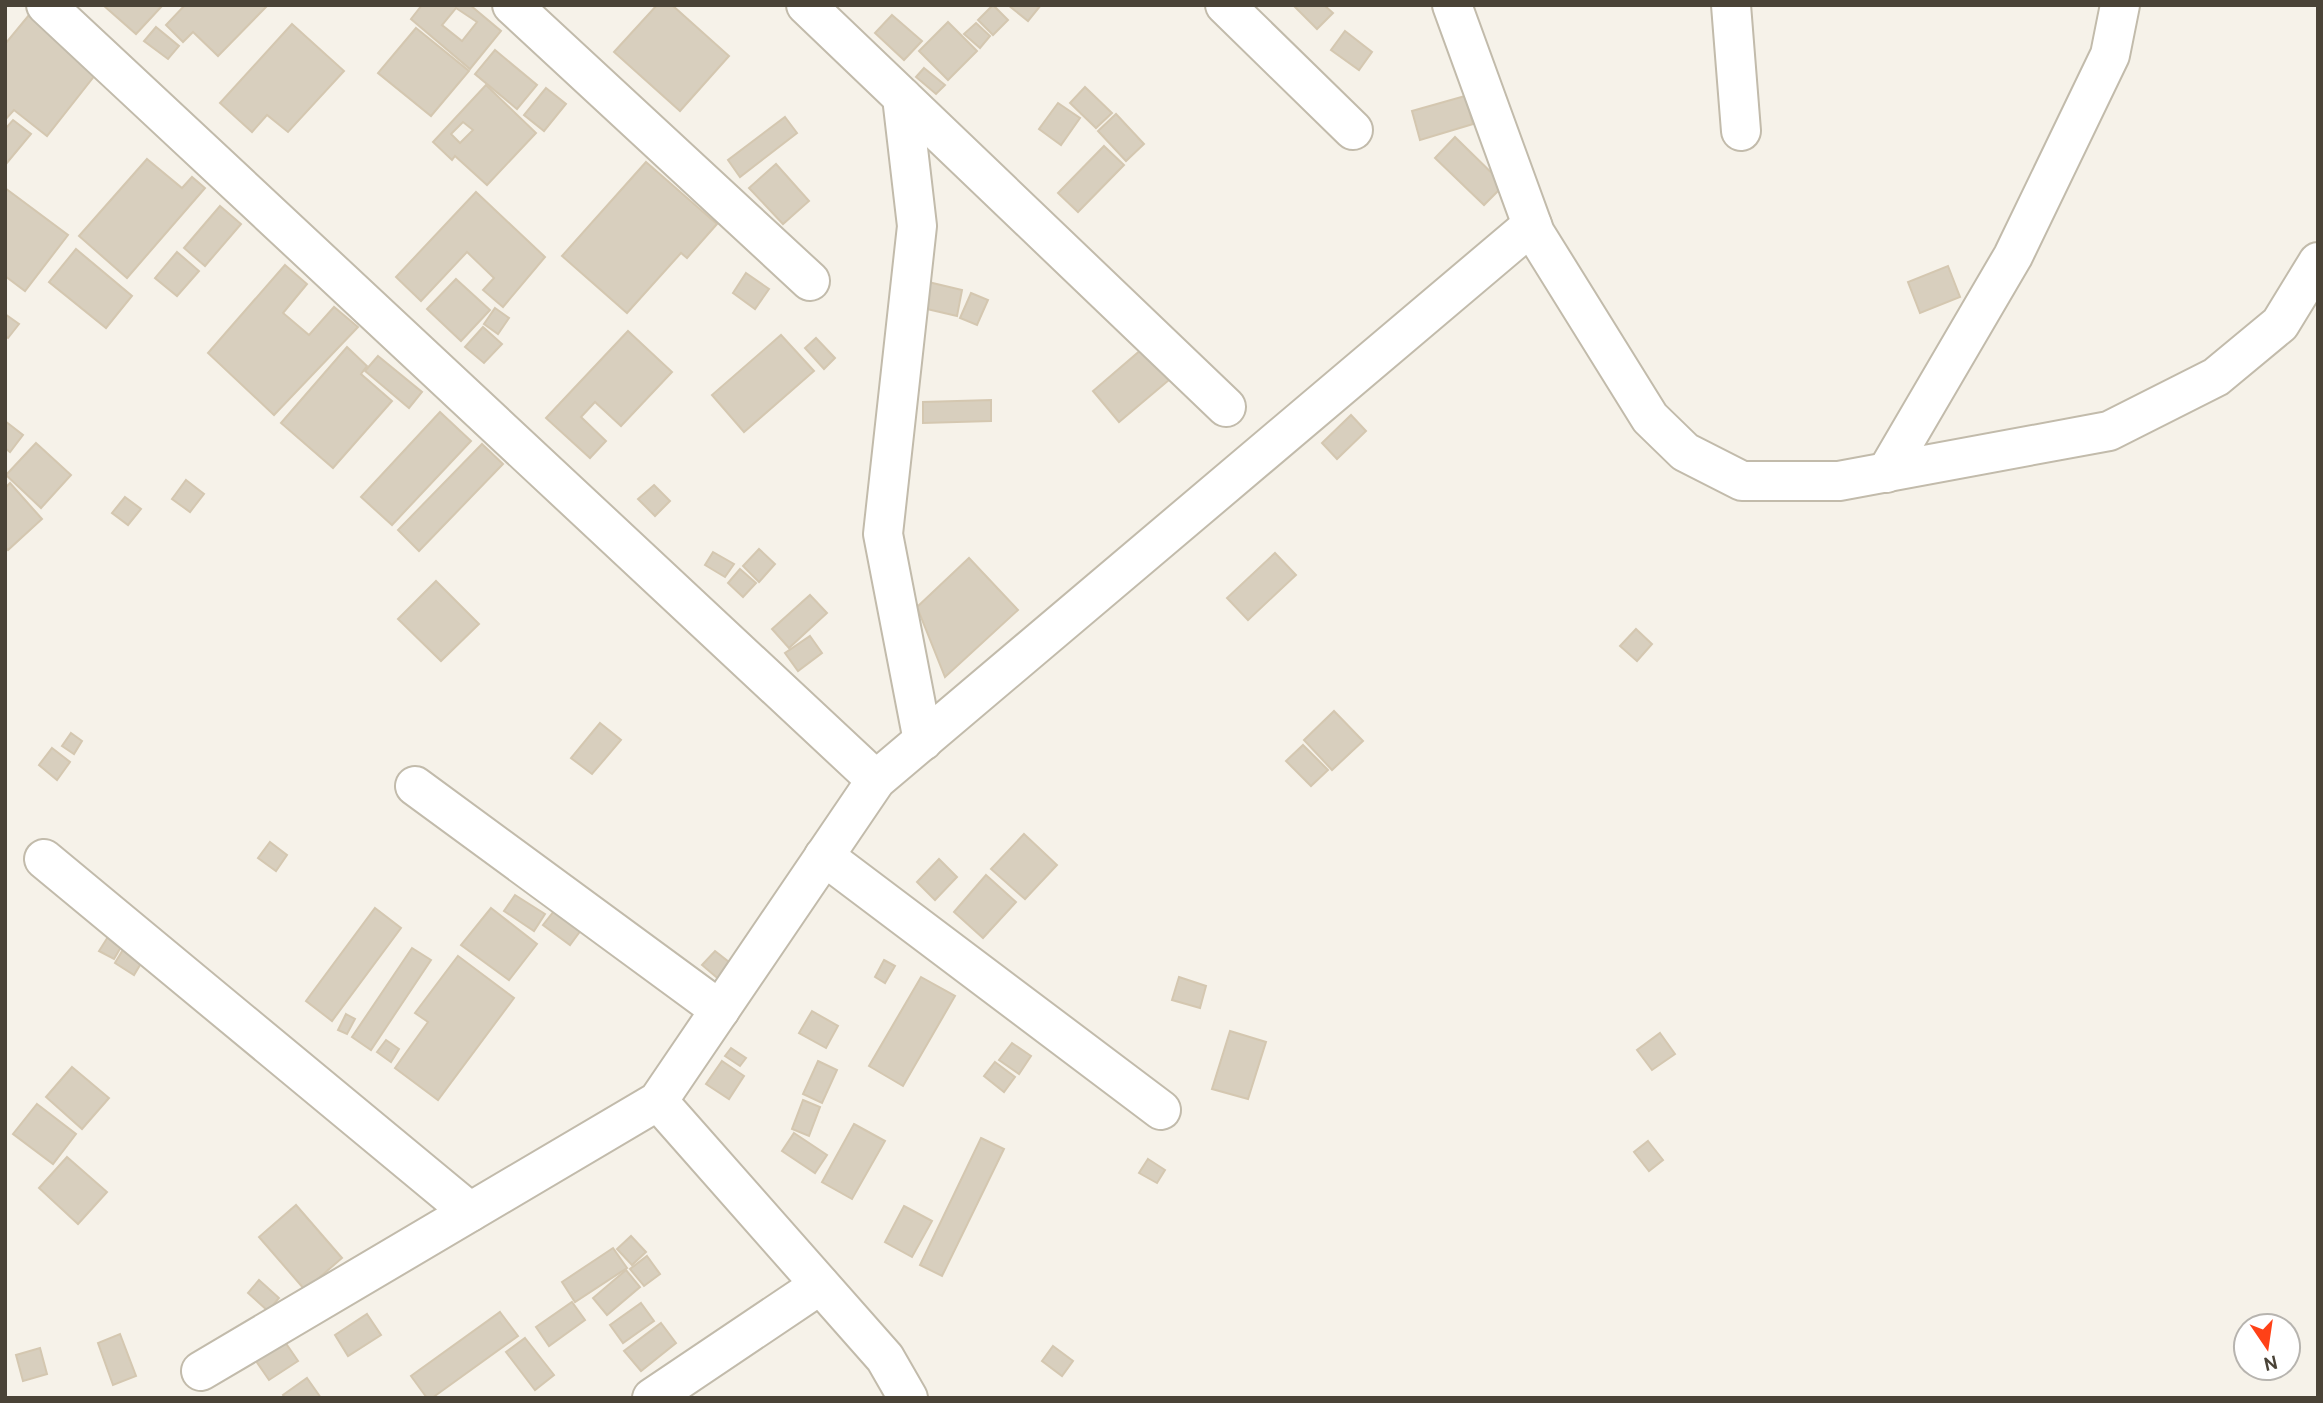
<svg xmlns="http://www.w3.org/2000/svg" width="2323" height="1403" viewBox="0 0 2323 1403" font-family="Cabin,sans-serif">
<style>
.building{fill:#d8cfbe;stroke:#d4c7b0;stroke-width:2;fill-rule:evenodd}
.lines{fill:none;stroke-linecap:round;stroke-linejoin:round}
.minor-casing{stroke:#c2bbab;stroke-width:42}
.minor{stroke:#fff;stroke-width:38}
</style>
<rect width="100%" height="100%" fill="#f6f2e9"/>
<g class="building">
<polygon points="103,5 161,5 162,6 136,34"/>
<polygon points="185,5 268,5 218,56 193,32 183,42 166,25"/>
<path d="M 422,5 L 470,5 L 501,31 L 470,69 L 411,19 ZM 456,8 L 477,22 L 462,41 L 442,25 Z"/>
<polygon points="657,5 672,5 729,56 680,111 614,52"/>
<polygon points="993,5 1008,20 993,35 978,20"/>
<polygon points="1008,5 1041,5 1028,21"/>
<polygon points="1293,5 1324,5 1333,13 1317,29"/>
<polygon points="34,9 103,65 47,136 14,110 5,120 5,44"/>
<polygon points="892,15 922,41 904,60 875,33"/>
<polygon points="948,22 977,51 948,80 919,51"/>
<polygon points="976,23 990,36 980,48 964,34"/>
<polygon points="292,24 344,71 288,132 267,115 252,132 220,103"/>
<polygon points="156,27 179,46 168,59 144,41"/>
<polygon points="416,28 469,71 431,116 378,73"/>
<polygon points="1345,31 1372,52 1359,70 1331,50"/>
<polygon points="495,50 537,85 517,109 475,74"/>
<polygon points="924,68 945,85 936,94 916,77"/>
<path d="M 486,85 L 536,133 L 487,185 L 455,156 L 452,160 L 433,142 ZM 463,122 L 473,130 L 460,143 L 451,134 Z"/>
<polygon points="1085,87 1112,113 1096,128 1070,103"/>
<polygon points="546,88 566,104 544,131 524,115"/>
<polygon points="1465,96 1473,124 1420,140 1412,111"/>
<polygon points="1058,103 1080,118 1061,145 1039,129"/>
<polygon points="1116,114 1144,144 1126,161 1098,131"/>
<polygon points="785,117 797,133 740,177 728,160"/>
<polygon points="13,120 31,134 6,164 5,129"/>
<polygon points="1455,137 1504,185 1484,205 1435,158"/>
<polygon points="1104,146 1124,165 1078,212 1058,193"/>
<polygon points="147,159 182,188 192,177 205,188 127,278 79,236"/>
<polygon points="646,162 717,224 687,258 681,253 627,313 562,256"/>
<polygon points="776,164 809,201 783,224 749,188"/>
<polygon points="5,188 68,235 25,291 5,276"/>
<polygon points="476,192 545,257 503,307 483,290 494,278 467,252 421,301 396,277"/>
<polygon points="220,206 241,224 205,266 184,248"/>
<polygon points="76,249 132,296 106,328 49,282"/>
<polygon points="177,252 199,271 177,296 155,278"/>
<polygon points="285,265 307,284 283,313 309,335 334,307 358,327 274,415 208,353"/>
<polygon points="1948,266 1960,297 1920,313 1908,282"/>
<polygon points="746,273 769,289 755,309 733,293"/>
<polygon points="456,279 490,310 461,341 427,309"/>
<polygon points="920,280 962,290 957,316 914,306"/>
<polygon points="971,293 988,300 977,325 960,318"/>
<polygon points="495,308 509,318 498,334 484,324"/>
<polygon points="5,314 19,324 8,338 5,336"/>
<polygon points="483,327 502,344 484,363 465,347"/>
<polygon points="628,331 672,372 621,426 595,402 581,417 606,441 590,458 546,418"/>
<polygon points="781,335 814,371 744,432 712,395"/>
<polygon points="816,338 835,358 824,369 805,348"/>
<polygon points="347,347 367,366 361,374 392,401 333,468 281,423"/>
<polygon points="1142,349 1169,380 1119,422 1093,391"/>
<polygon points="378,356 422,392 409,408 365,371"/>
<polygon points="991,400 991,421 923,423 923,402"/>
<polygon points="440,412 471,441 392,525 361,497"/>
<polygon points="1351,415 1366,431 1337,459 1322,443"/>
<polygon points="5,421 23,435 10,452 5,448"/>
<polygon points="36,443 71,475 41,508 6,475"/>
<polygon points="482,444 503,464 419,551 398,530"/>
<polygon points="186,480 204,494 190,512 172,499"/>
<polygon points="10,483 42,519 8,550 5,547 5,488"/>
<polygon points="654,485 670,501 655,516 638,499"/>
<polygon points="125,497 141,509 128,525 112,513"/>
<polygon points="759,549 775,564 759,582 743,566"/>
<polygon points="713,552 734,564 725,577 705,565"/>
<polygon points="1275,553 1296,575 1248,620 1227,598"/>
<polygon points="969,558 1018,610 945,677 917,607"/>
<polygon points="740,569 756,583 743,597 728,583"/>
<polygon points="436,581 479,624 441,661 398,619"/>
<polygon points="810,595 827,613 789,648 772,629"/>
<polygon points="1636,629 1652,644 1637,661 1620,646"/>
<polygon points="810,636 822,653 798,671 785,653"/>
<polygon points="1334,711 1363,741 1332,770 1304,740"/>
<polygon points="600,723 621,740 592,774 571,758"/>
<polygon points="71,733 82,741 74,754 62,746"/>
<polygon points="1303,745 1328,770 1311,786 1286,761"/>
<polygon points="52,748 70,762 57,780 39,765"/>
<polygon points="1024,834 1057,865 1025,899 991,869"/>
<polygon points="270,842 287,855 276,871 258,858"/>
<polygon points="939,859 957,877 935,900 917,882"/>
<polygon points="986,875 1016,902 983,938 954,912"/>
<polygon points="515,895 545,914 534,931 504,911"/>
<polygon points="558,906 584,926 570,945 543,925"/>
<polygon points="375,908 401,928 332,1021 306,1001"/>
<polygon points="491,908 537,944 509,980 461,945"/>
<polygon points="111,932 125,940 114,959 99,951"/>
<polygon points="127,943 146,955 134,975 115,963"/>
<polygon points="412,948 431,960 371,1050 352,1037"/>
<polygon points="715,951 734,966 721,981 702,965"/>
<polygon points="458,956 514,998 438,1100 395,1068 428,1022 415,1013"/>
<polygon points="884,960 895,966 885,983 875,977"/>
<polygon points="921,977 955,996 903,1086 869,1066"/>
<polygon points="1179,977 1206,986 1200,1008 1172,1000"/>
<polygon points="812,1011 838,1026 826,1048 799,1033"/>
<polygon points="346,1014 355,1019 347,1034 338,1030"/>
<polygon points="1230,1031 1266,1042 1248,1099 1212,1089"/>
<polygon points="1660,1033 1675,1054 1652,1070 1637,1050"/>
<polygon points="386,1040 399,1049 391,1062 377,1052"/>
<polygon points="1012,1043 1031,1056 1019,1074 999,1060"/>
<polygon points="731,1048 746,1058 740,1066 725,1056"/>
<polygon points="722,1061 744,1076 729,1099 706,1084"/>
<polygon points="818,1061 837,1070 822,1103 803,1094"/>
<polygon points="995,1062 1015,1077 1004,1092 984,1076"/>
<polygon points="72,1067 109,1098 82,1129 46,1097"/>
<polygon points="803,1100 820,1107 809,1136 792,1129"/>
<polygon points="37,1104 76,1134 53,1164 13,1134"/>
<polygon points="854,1124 885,1141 852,1199 822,1182"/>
<polygon points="794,1133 827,1155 815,1173 782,1151"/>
<polygon points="981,1138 1004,1149 942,1276 920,1265"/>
<polygon points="1648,1141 1663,1160 1649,1171 1634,1152"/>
<polygon points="67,1157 107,1192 78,1224 39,1188"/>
<polygon points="1148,1159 1165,1170 1157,1183 1139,1173"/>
<polygon points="296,1205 342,1258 305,1290 259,1237"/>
<polygon points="904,1206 932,1221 912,1257 885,1242"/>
<polygon points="631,1236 646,1252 632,1265 617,1249"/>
<polygon points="613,1248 627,1268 575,1302 562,1282"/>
<polygon points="647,1256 660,1274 644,1286 630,1269"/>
<polygon points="626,1270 640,1287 607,1315 593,1298"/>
<polygon points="259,1280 279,1298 268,1311 248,1293"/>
<polygon points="572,1302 585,1320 549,1346 536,1327"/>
<polygon points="641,1303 654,1321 623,1343 610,1325"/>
<polygon points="500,1312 518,1336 432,1398 427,1398 411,1376"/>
<polygon points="367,1314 381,1335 348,1356 335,1335"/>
<polygon points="661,1323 676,1343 641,1371 624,1351"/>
<polygon points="120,1334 136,1376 113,1385 98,1343"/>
<polygon points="525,1338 554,1375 535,1390 506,1352"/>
<polygon points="285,1342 298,1361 269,1380 256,1361"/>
<polygon points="1053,1346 1073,1361 1062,1376 1042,1361"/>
<polygon points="40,1348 47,1374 23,1381 16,1355"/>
<polygon points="307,1378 321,1398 285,1398 283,1395"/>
</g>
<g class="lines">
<g class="minor-casing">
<g id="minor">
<polyline points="46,5 876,780"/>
<polyline points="512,5 810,281"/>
<polyline points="806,5 1226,407"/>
<polyline points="1225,5 1353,130"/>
<polyline points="1452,5 1535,233 1650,418 1685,452 1742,481 1839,481 2109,431 2216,377 2280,324 2318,262"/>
<polyline points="1731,5 1741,131"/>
<polyline points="902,97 917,226 883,534 923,741"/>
<polyline points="1886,473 2013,256 2110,55 2120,5"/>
<polyline points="415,786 720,1010"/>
<polyline points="824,856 1161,1110"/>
<polyline points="44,859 470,1212"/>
<polyline points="658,1101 885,1358 908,1398"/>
<polyline points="201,1371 658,1101 876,780 1532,225"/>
<polyline points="652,1398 820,1285"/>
</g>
</g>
<use href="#minor" class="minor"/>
</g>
<rect width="2323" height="1403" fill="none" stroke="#4a4337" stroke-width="14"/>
<g transform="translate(2267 1347) rotate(167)"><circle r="33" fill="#ffffff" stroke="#b7b4af" stroke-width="2"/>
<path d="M0-5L12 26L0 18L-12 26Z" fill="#ff4117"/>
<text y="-10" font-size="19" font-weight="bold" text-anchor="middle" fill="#4a4337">N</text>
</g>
</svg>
